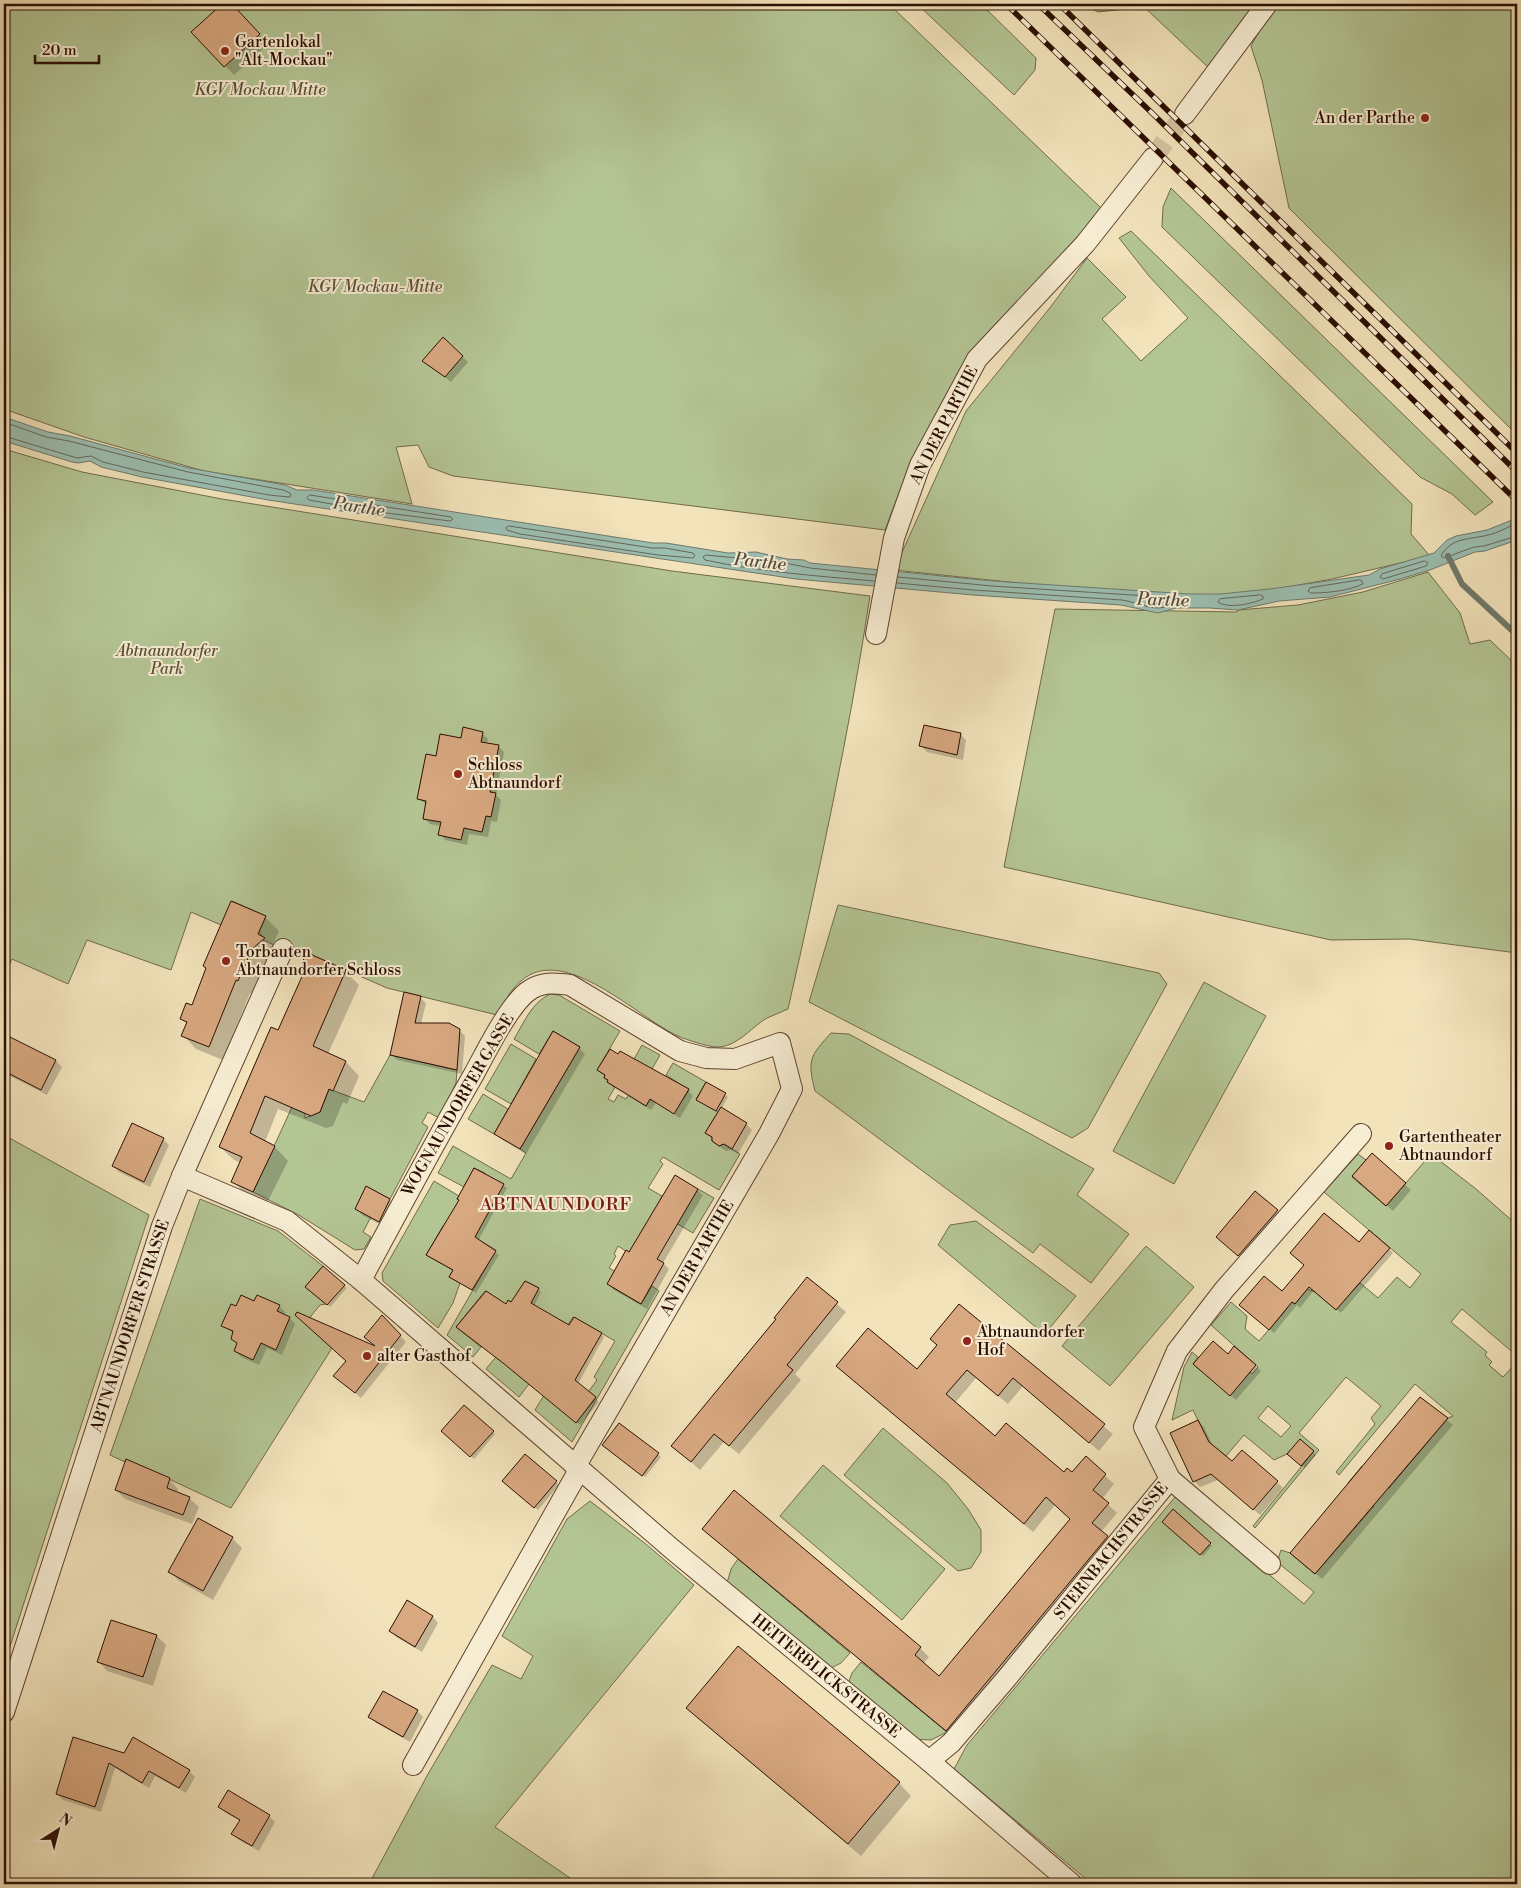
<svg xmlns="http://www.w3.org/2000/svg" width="1521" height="1888" viewBox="0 0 1521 1888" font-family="'Libre Bodoni',serif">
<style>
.green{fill:#b4c594;stroke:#706a4b;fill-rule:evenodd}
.water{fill:#9bbeb1;stroke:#6f786b}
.shadow{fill:#0003}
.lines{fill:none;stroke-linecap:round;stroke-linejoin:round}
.shore{stroke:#64665a;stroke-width:1}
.stream{stroke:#6f786b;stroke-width:6}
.building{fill:#d8a880;stroke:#2c0e02}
.minor-tunnel{stroke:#d4c39f;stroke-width:20;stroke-dasharray:20 10;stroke-linecap:butt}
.minor-casing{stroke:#5e4330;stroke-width:22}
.minor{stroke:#f7edd3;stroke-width:20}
.rail-casing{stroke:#2c0e02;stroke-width:5.5}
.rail{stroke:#f7edd3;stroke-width:4;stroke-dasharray:11;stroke-linecap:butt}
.poi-dot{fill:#8f2418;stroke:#f7edd3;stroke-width:2}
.labels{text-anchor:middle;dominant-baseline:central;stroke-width:4;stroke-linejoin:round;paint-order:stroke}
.poi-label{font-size:16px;fill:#2c0e02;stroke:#f7edd3;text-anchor:start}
.park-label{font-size:16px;font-style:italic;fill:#5c4e35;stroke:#f7edd3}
.street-label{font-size:16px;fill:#2c0e02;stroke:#f7edd3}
.water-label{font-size:18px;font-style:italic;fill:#534c3f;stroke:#f7edd3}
.neighbourhood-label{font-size:18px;letter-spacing:1px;fill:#7a1f14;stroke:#f7edd3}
</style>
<rect width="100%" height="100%" fill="#f2e3bb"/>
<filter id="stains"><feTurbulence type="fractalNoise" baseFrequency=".004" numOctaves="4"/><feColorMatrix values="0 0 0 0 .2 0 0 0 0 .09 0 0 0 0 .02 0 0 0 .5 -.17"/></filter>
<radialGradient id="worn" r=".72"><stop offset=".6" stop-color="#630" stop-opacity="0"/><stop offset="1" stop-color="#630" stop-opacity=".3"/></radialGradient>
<g class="green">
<polygon points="4,4 889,4 1101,208 1066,252 991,330 959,371 908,469 885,530 453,476 429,467 418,445 396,447 412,504 204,471 84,437 4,409"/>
<polygon points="917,4 981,4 1036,58 1035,70 1014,95"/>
<polygon points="1084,4 1257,4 1210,69 1144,7 1098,12"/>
<polygon points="1274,4 1517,4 1517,435 1289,208 1262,80 1251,46"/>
<polygon points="1171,188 1493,502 1475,515 1452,494 1420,477 1162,227 1163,207"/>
<polygon points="1131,231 1412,504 1411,534 1430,556 1332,579 1233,597 1152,597 894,570 966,411 1049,309 1087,258 1126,297 1102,319 1141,361 1188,318 1149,276 1119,238"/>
<path d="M 4,449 L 82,472 L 222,499 L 672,571 L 870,596 C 849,735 819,872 788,1009 C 781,1012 774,1015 767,1018 C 750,1028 737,1048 715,1047 C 706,1046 687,1040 678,1036 C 639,1019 564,942 521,981 C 510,990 504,1003 497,1015 L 387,988 L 312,955 L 307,955 L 303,958 L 263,940 L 262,936 L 259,932 L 266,916 L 232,901 L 221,925 L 191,912 L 171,970 L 87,940 L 68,984 L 12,959 L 4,976 Z"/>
<polygon points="1428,572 1460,613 1470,644 1490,640 1517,666 1517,953 1410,939 1331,940 1004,867 1055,609 1237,612 1238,610 1298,605 1363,592"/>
<polygon points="838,905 1159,973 1167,984 1088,1128 1072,1138 809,1002"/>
<polygon points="1204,982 1266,1016 1174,1184 1113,1151"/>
<path d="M 550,994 L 559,995 L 620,1031 L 597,1070 L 605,1075 L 604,1077 L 608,1080 L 607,1082 L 615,1087 L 608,1099 L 614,1102 L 618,1095 L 626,1099 L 630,1093 L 634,1059 L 642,1045 L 660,1055 L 635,1099 L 646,1106 L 650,1099 L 674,1113 L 689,1090 L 666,1075 L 673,1063 L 706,1082 L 696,1099 L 718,1112 L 705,1133 L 712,1137 L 712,1141 L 719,1146 L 724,1144 L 740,1154 L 719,1190 L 663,1157 L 660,1161 L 663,1164 L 648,1188 L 662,1196 L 660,1200 L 683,1214 L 698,1189 L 714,1198 L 693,1233 L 655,1211 L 629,1253 L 618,1246 L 614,1254 L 616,1256 L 609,1268 L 616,1272 L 609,1284 L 612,1287 L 641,1304 L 652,1286 L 659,1291 L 572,1442 L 535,1410 L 571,1351 L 586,1360 L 570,1382 L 576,1422 L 596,1398 L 589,1391 L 597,1380 L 594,1377 L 615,1341 L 573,1317 L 529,1384 L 519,1397 L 486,1369 L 509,1341 L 539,1288 L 525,1281 L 512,1302 L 509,1301 L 500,1313 L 498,1299 L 485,1291 L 456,1327 L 481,1347 L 473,1357 L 447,1335 L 496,1250 L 482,1242 L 443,1226 L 426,1255 L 453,1270 L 449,1277 L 460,1283 L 453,1303 L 438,1328 L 383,1281 L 382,1273 L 434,1181 L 459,1196 L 457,1199 L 486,1215 L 485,1173 L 474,1168 L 464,1187 L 438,1173 L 453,1146 L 511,1179 L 526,1153 L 520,1149 L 580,1047 L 553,1031 L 539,1054 L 514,1039 C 524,1023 531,1003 550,994 Z"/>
<path d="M 831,1033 L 849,1034 L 1094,1169 L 1077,1195 L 1129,1234 L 1091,1283 L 1040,1244 L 1033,1253 L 815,1091 C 807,1060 810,1056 831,1033 Z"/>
<polygon points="511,1044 536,1059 511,1104 485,1089"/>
<polygon points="390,1055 457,1070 456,1083 439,1118 428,1112 422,1123 428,1127 390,1199 367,1187 371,1217 363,1232 371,1237 364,1249 355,1250 297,1214 253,1192 292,1107 305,1113 305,1118 320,1112 329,1089 364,1102"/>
<polygon points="483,1094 508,1109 494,1134 468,1119"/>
<polygon points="4,1135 149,1215 4,1665"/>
<path d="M 1358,1154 L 1366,1160 L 1352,1177 L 1386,1206 L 1431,1154 L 1476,1189 L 1517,1225 L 1517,1356 L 1462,1309 L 1451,1322 L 1487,1352 L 1485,1355 L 1492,1362 L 1489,1365 L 1503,1377 L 1517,1362 L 1517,1884 L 1092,1884 L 954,1769 L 967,1745 L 1176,1496 L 1304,1604 L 1314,1592 L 1277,1562 L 1281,1550 L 1290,1553 L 1315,1574 L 1374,1506 L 1348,1483 L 1362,1466 L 1389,1488 L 1448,1418 L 1453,1416 L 1415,1384 L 1339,1475 L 1336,1472 L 1375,1424 L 1371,1418 L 1381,1406 L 1346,1377 L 1299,1433 L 1319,1450 L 1255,1528 L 1253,1526 L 1314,1451 L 1300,1440 L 1287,1454 L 1274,1460 L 1244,1435 L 1226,1456 L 1216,1448 L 1213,1451 L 1193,1410 L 1172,1420 L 1184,1367 L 1192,1352 L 1198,1357 L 1193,1364 L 1230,1395 L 1250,1372 L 1252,1374 L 1258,1367 L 1211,1325 L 1231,1302 L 1247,1316 L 1245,1329 L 1259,1341 L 1285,1311 L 1290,1300 L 1295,1304 L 1307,1289 L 1315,1292 L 1336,1309 L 1360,1283 L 1378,1298 L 1397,1277 L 1410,1288 L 1421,1274 L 1324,1192 ZM 1268,1406 L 1291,1426 L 1281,1437 L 1258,1418 Z"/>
<polygon points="200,1199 278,1231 323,1266 305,1287 326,1304 320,1305 311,1316 308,1326 332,1348 231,1508 126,1459 125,1462 110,1455"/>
<polygon points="976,1221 1076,1296 1049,1329 1044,1330 1038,1329 938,1245 950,1225"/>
<polygon points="1146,1246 1194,1287 1110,1386 1062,1346"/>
<polygon points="883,1428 947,1483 968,1509 981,1530 981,1552 971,1568 958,1571 844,1475"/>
<polygon points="823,1465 945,1569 902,1620 780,1516"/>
<polygon points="590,1501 647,1545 694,1585 495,1827 579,1884 369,1884 428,1774 492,1665 521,1679 533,1656 502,1636 567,1519"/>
<polygon points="738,1559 850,1653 841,1663 829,1669 727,1583 731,1569"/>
<polygon points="861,1662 947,1732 931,1740 912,1739 848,1684 852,1673"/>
</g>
<polygon class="water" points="4,417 48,432 70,436 189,468 285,485 297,490 313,490 653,543 666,543 728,553 756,552 787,559 804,560 810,563 993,581 1189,594 1220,594 1270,589 1369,575 1380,569 1434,553 1447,540 1456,536 1487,530 1517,518 1517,540 1485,551 1475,552 1430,570 1400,579 1330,597 1279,601 1238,610 1210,608 1176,608 1158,613 1121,605 973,595 796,579 268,500 142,477 101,467 90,461 78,463 72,462 4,441"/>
<g class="shadow">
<polygon points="224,4 230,4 268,44 234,75 193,32"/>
<polygon points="443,339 468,362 451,382 424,361"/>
<polygon points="482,733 488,739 487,744 498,746 504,752 496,795 501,800 497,822 491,821 488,837 469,834 467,845 445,840 440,834 441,826 430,824 424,818 427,805 419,799 437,758 462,740"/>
<polygon points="960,734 966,740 963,760 927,752 921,746"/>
<polygon points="265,917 279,931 272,946 278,952 265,963 251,994 250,993 223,1060 196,1049 183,1035 187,1024 181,1018"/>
<polygon points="345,971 359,985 328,1054 346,1062 359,1076 347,1104 343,1102 333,1126 326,1128 278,1109 265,1142 275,1147 288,1161 266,1205 246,1195 233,1181 241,1163 234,1160 220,1147 279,1032"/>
<polygon points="420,998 426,1003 421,1024 459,1030 465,1036 462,1074 397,1060 391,1054"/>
<polygon points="10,1038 56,1061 62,1067 47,1095 4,1073 4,1051"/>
<polygon points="579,1048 585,1054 526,1154 501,1139 495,1133"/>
<polygon points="618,1055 688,1090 693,1096 680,1118 656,1103 651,1110 613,1087 608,1082 606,1076 599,1070"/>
<polygon points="707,1084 728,1097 721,1109 746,1124 752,1130 738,1154 731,1150 726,1151 720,1147 707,1133 719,1112 700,1102"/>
<polygon points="163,1139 169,1145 150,1187 119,1172 113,1166"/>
<polygon points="1372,1155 1411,1190 1393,1211 1359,1182"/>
<polygon points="503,1185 507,1188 478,1241 499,1255 476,1293 454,1280 450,1277 453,1271 428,1254"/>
<polygon points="697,1190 703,1195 663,1263 669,1269 647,1309 614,1290 608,1284 629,1254"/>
<polygon points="1255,1193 1280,1214 1241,1258 1220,1240"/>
<polygon points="390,1200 395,1206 385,1227 362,1215 357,1209"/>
<polygon points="1359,1244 1389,1249 1393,1253 1341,1313 1314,1290 1300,1308 1297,1305 1274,1333 1245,1309 1282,1293 1306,1265"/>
<polygon points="323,1268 347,1288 330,1307 307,1287"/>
<polygon points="808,1279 846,1312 795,1374 801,1380 739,1454 724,1442 700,1470 673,1446 777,1319"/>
<polygon points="538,1289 541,1292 534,1306 569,1327 601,1334 604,1337 578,1384 599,1402 580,1425 508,1366 507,1305"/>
<polygon points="255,1303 279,1306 285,1312 284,1315 290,1318 295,1324 282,1355 267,1348 259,1365 241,1357 235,1351 238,1344 234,1334 223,1326 236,1308"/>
<polygon points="959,1306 1113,1434 1099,1451 1023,1386 1008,1404 976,1378 955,1403 996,1437 1064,1474 1072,1474 1086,1458 1114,1484 1102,1499 1117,1513 1101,1532 1116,1546 955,1739 703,1529 920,1648 929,1657 923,1664 939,1678 1072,1519 1055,1505 1033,1532 847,1375 917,1371 938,1345"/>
<polygon points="382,1317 406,1342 361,1398 335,1376 378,1349"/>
<polygon points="1234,1348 1261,1371 1236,1400 1200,1369 1228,1355"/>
<polygon points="1420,1398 1453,1425 1322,1579 1297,1558"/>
<polygon points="464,1406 495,1434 474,1459 443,1431"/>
<polygon points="1198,1421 1204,1427 1214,1448 1232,1463 1277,1482 1283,1488 1260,1515 1218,1480 1200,1487 1194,1481 1172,1433"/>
<polygon points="619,1424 661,1457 645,1477 606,1447"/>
<polygon points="1300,1441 1316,1455 1305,1468 1289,1454"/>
<polygon points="526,1456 559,1485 538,1510 507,1484"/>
<polygon points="169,1479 178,1489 177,1493 189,1498 199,1507 192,1524 125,1499 116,1490"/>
<polygon points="1173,1510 1212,1546 1203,1556 1166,1524"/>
<polygon points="198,1520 232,1538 242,1548 213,1600 179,1581 170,1571"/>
<polygon points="433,1617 438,1623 422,1652 396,1637 390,1631"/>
<polygon points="112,1621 157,1636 166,1645 153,1686 107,1671 98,1661"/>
<polygon points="687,1708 899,1783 911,1796 861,1856 700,1720"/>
<polygon points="417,1711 423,1717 410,1742 376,1723 370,1717"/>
<polygon points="74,1739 124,1755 189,1771 195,1777 186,1793 155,1776 149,1788 115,1768 101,1812 63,1800 57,1794"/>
<polygon points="228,1792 269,1816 275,1822 259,1851 239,1840 233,1834 240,1821 226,1813 220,1807"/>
</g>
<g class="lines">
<g class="shore">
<polyline points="4,422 46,437 69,441 188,472 283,490 290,493 291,496 289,497 269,495 143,472 103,462 91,456 77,458 4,436"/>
<polygon points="310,495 451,517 453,519 450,521 371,511 309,500 307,498"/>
<path d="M 1517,523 C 1508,527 1498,533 1488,535 C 1469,540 1451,537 1441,556 L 1444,558 L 1474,547 L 1484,546 L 1517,536"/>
<polygon points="509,526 652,548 665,548 693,553 695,556 693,558 658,555 520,534 507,530 506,528"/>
<polygon points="1425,561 1428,563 1426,566 1383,579 1380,577 1382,574"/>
<path d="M 1361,580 L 1363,584 C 1348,591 1327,593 1311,593 L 1308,591 L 1310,588 Z"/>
<path d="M 874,581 C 818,576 761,572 705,560 L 703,557 L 706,555 L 737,558 L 755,557 L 810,568 L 876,575"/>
<path d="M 897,583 L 973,590 L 1122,600 C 1135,602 1146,608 1159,608 C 1166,608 1172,603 1180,603 L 1181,601 L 1179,598 L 992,586 L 898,577"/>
<path d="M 1261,595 L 1263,596 L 1263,599 C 1251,604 1229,609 1218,602 L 1220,599 Z"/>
</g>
<polyline class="stream" points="1448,556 1462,584 1517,635"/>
</g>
<g class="building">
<polygon points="222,4 232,4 260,34 224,67 191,32"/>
<polygon points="443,337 463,356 445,377 422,361"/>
<polygon points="924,725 961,733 957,755 919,746"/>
<polygon points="463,727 483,732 481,742 499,745 490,792 496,793 491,817 486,816 482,832 464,828 461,840 438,835 441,822 423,819 426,801 417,799 426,754 436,756 440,734 461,738"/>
<polygon points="231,901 266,916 258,934 265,938 252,949 238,981 236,980 209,1047 181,1036 187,1022 180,1019 186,1003 192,1005 206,968 203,966"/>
<polygon points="303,951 346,970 313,1046 346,1061 333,1091 329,1089 320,1112 311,1116 265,1096 250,1133 275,1146 253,1192 231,1182 242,1157 219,1147 271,1027 278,1030 304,972"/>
<polygon points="404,992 421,996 415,1023 449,1023 460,1029 457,1070 390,1055"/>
<polygon points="553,1031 580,1047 520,1149 494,1134"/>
<polygon points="10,1037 56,1060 41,1090 4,1071 4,1048"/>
<polygon points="610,1049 618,1054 620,1051 689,1089 674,1114 650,1099 646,1106 607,1082 608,1080 604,1078 605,1075 597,1070"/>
<polygon points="706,1082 726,1093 716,1111 696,1100"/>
<polygon points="721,1107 747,1123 732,1149 724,1144 719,1146 712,1141 712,1137 705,1133"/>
<polygon points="132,1123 164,1138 144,1182 112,1166"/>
<polygon points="1372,1153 1406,1183 1386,1206 1352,1176"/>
<polygon points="474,1168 504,1184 475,1237 496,1251 472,1290 449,1277 453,1270 426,1255 459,1200 457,1199"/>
<polygon points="675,1175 698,1189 657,1259 664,1263 641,1304 607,1284 626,1250 629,1252"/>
<polygon points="366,1186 390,1199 379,1222 355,1209"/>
<polygon points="1255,1191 1278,1210 1238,1256 1216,1237"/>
<polygon points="1324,1213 1359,1242 1369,1230 1390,1248 1336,1310 1309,1287 1295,1304 1292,1302 1269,1330 1239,1305 1264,1276 1282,1291 1304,1265 1290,1253"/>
<polygon points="323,1266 345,1285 327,1305 305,1287"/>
<polygon points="807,1277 838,1302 787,1365 793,1370 729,1446 714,1434 691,1462 671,1446 776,1319 774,1318"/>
<polygon points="525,1281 539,1288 531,1303 569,1325 574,1317 602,1333 575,1380 596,1397 576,1423 503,1363 456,1327 486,1291 506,1304 508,1300 511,1302"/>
<polygon points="241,1295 254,1301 257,1295 280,1305 277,1311 290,1317 276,1350 261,1343 253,1360 234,1351 237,1343 231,1339 233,1331 221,1326 231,1304 236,1306"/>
<polygon points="959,1304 1105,1424 1089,1443 1013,1378 998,1396 967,1370 946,1394 995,1436 1006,1423 1064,1472 1067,1468 1072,1472 1086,1456 1106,1474 1093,1490 1109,1503 1092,1523 1108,1536 946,1731 702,1529 734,1490 921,1647 915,1655 939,1676 1070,1519 1046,1497 1024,1524 836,1366 868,1328 917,1369 937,1345 930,1339"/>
<polygon points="297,1312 375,1346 364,1337 382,1315 401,1335 355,1393 333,1376 346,1361 295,1315"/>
<polygon points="1213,1341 1228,1354 1234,1346 1256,1365 1230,1396 1193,1364"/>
<polygon points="1420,1397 1448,1418 1315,1574 1290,1553"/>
<polygon points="464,1405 494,1431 470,1457 441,1431"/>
<polygon points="1198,1420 1209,1442 1232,1461 1242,1450 1278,1481 1253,1510 1211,1474 1193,1482 1170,1433"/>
<polygon points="619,1423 659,1453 642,1476 602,1445"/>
<polygon points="1300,1439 1314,1451 1301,1466 1287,1454"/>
<polygon points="525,1454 557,1481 534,1508 502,1481"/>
<polygon points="126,1459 170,1478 167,1488 190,1497 183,1515 115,1490"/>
<polygon points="1173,1509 1211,1543 1200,1555 1162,1522"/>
<polygon points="198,1518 233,1537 203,1591 168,1572"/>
<polygon points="407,1600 433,1616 415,1647 389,1631"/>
<polygon points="111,1620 157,1635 143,1677 97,1662"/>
<polygon points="738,1646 900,1782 848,1844 686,1708"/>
<polygon points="383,1691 418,1710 403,1737 368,1717"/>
<polygon points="73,1737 124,1753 133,1737 190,1770 179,1788 149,1771 142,1783 109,1763 95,1807 56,1794"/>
<polygon points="228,1790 270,1815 252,1846 231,1834 240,1820 218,1807"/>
</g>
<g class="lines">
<polyline class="minor-tunnel" points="1153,158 1185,114"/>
<g class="minor-casing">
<g id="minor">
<polyline points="1185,114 1267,4"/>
<polyline points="876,634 894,538 920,465 977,359 1085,244 1153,158"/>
<polyline points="182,1176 287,1221 361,1280 672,1549 929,1761 1072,1884"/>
<path d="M 361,1280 C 398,1211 435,1142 474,1074 C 486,1052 508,1007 527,992 C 541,981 555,983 570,985 L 680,1051 L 706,1058 L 735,1059 L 780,1043 L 792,1089 L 769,1134 L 575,1467"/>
<polyline points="1170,1479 1270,1564"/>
<polyline points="4,1712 162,1226 182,1176 283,949"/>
<polyline points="929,1761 951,1743 1006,1679 1170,1479 1144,1427 1177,1351 1224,1290 1361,1134"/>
<polyline points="413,1765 579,1470"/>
</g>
</g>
<use href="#minor" class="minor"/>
<g class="rail-casing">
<g id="rail">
<polyline points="1006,4 1517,501"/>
<polyline points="1038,4 1152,113 1517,472"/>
<polyline points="1059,4 1517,453"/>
</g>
</g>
<use href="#rail" class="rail"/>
</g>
<g class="poi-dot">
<circle cx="225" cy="51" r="5"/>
<circle cx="1425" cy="118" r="5"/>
<circle cx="458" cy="774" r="5"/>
<circle cx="226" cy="961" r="5"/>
<circle cx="1389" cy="1146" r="5"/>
<circle cx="967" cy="1341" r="5"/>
<circle cx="367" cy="1356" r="5"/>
</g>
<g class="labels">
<g class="poi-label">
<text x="235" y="42">Gartenlokal<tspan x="235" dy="18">"Alt-Mockau"</tspan></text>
<text x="1415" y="118" text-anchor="end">An der Parthe</text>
<text x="468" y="765">Schloss<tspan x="468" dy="18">Abtnaundorf</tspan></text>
<text x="236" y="952">Torbauten<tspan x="236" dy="18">Abtnaundorfer Schloss</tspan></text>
<text x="1399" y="1137">Gartentheater<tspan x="1399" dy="18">Abtnaundorf</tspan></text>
<text x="977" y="1332">Abtnaundorfer<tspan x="977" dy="18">Hof</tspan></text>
<text x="377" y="1356">alter Gasthof</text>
</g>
<g class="park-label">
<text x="260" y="90">KGV Mockau Mitte</text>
<text x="375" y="287">KGV Mockau-Mitte</text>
<text x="167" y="651">Abtnaundorfer<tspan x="167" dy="18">Park</tspan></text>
</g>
<g class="street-label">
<text transform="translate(944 425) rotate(-63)">AN DER PARTHE</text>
<text transform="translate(458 1105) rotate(-60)">WOGNAUNDORFER GASSE</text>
<text transform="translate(697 1258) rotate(-60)">AN DER PARTHE</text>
<text transform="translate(130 1326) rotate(-72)">ABTNAUNDORFER STRASSE</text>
<text transform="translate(1111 1551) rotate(-51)">STERNBACHSTRASSE</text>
<text transform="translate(826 1676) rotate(39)">HEITERBLICKSTRASSE</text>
</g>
<g class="water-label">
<text transform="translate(359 507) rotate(9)">Parthe</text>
<text transform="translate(760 562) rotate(6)">Parthe</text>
<text transform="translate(1163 600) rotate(2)">Parthe</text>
</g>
<g class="neighbourhood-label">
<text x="556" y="1204">ABTNAUNDORF</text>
</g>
</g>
<rect width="1521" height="1888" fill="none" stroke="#f2e3bb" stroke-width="20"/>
<rect x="5" y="5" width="1511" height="1878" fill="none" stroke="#2c0e02" stroke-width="2.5"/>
<rect x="10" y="10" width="1501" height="1868" fill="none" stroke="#2c0e02"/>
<g transform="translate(58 1830) rotate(36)" stroke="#f7edd3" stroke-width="4" paint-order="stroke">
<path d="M0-4L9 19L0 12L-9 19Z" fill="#2c0e02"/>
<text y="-8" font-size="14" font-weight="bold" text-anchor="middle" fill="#2c0e02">N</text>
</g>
<path d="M35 55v8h64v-8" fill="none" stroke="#2c0e02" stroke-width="2.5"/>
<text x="42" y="55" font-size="15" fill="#2c0e02" stroke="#f7edd3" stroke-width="4" paint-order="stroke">20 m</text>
<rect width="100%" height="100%" filter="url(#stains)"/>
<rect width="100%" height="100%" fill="url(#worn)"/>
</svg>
